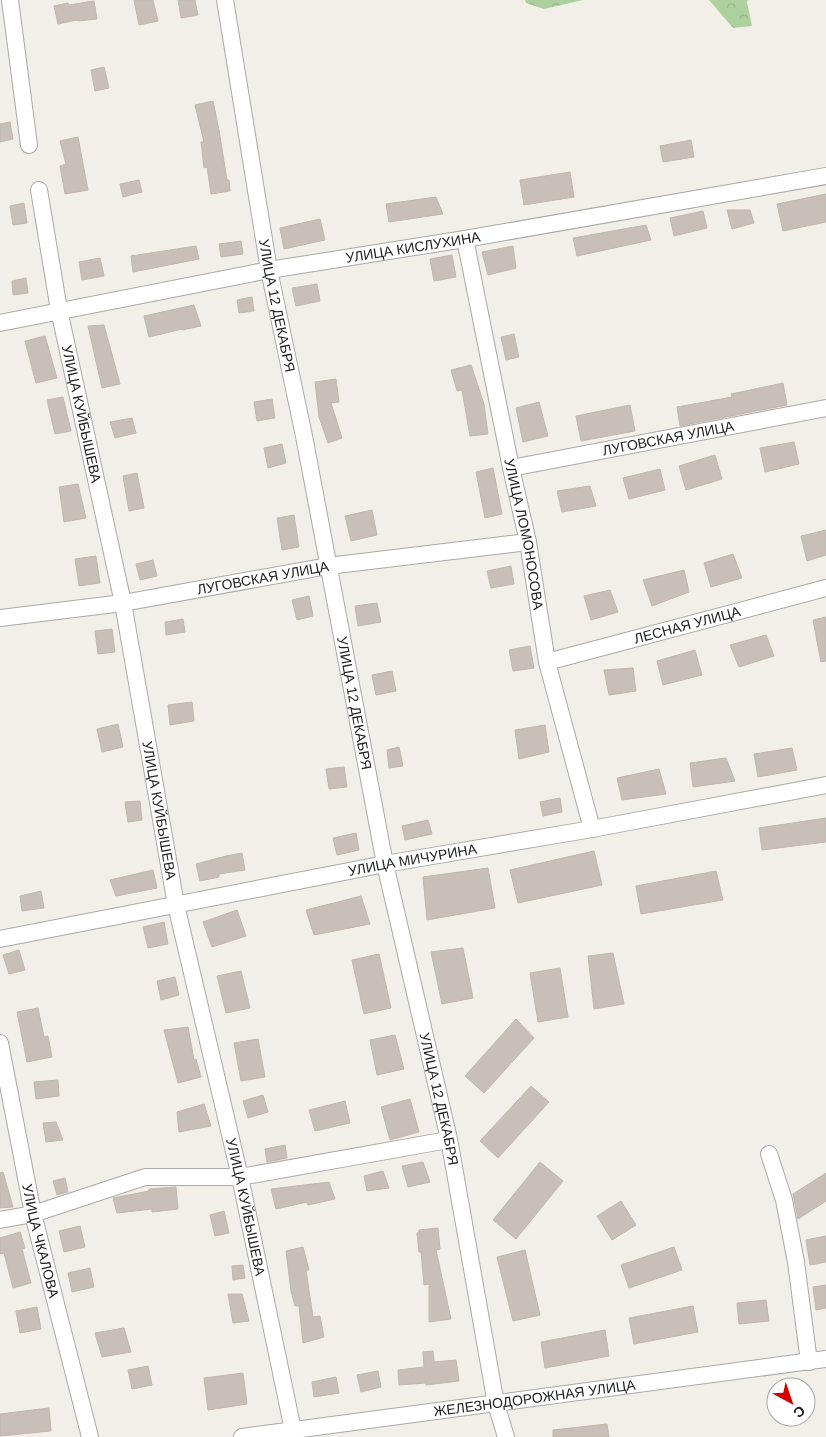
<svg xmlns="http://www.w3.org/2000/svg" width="826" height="1437" viewBox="0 0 826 1437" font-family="Arial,sans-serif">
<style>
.forest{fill:url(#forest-crowns)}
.building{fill:#c7bfb8;stroke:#c4b6ab}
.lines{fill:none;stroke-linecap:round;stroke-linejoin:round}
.minor-casing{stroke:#a9a9a9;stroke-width:18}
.minor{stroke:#fff;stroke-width:16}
.labels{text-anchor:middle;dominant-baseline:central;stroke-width:4.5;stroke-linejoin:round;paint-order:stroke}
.street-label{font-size:14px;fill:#222;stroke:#fff}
</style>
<defs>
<pattern id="forest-crowns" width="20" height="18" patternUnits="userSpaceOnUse" patternTransform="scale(1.25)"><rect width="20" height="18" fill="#add19e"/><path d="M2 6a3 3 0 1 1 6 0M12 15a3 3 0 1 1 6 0" fill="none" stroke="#95b388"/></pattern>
</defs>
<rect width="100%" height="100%" fill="#f2efe9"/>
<g class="forest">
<polygon points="525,0 583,0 544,9 526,3"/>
<polygon points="709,0 748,0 747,2 752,26 733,28"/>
</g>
<g class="building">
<polygon points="134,0 153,0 158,21 139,25"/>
<polygon points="178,0 195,0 198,15 181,18"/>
<polygon points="94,1 97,19 78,21 77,20 58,24 54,6 68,3 69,5"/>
<polygon points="104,67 109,88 95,91 91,70"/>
<polygon points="213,101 219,130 227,180 229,180 230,191 211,194 207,167 204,168 201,142 204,142 195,105"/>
<polygon points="10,122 13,139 0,142 0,124"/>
<polygon points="78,137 88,190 65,194 60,166 66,164 60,141"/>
<polygon points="691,140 694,157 663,162 660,146"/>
<polygon points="570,172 574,197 524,205 520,180"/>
<polygon points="139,180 142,192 123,197 120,184"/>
<polygon points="826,194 826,222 783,231 777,204"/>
<polygon points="436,197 443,214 389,222 386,204"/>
<polygon points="24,203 27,223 13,225 10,206"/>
<polygon points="727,210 750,210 754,223 732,229"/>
<polygon points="703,211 707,228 674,236 670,218"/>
<polygon points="320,219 325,240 284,249 280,228"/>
<polygon points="646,225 651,240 577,256 573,238"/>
<polygon points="241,241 243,254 221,257 219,244"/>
<polygon points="196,246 199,259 133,272 131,256"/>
<polygon points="513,246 516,268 488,275 482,252"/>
<polygon points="452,255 456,277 434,281 430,259"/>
<polygon points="100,258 104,276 82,280 79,262"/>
<polygon points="26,278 28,293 13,295 12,281"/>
<polygon points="317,284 320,301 296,306 292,288"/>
<polygon points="252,297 254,311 239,313 237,300"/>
<polygon points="194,305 201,326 182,330 182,329 149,337 144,316"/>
<polygon points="104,325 120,384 102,388 88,326"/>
<polygon points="514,334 519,357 506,360 501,337"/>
<polygon points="45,336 57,378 36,383 25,341"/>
<polygon points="471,365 484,404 488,434 470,436 462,390 457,391 451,370"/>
<polygon points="336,379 339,402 331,403 342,438 328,443 319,417 315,382"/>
<polygon points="783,383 787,405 680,426 677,407 732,397 731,394"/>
<polygon points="63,397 71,431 55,434 47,400"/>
<polygon points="272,399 275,418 257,421 254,402"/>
<polygon points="539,402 548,436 523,442 516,408"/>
<polygon points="630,405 635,431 581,441 576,416"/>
<polygon points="132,418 136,433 115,438 110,422"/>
<polygon points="794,442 799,464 765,472 760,448"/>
<polygon points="282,444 286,463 268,468 264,448"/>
<polygon points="715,455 722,479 686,490 679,466"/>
<polygon points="493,468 502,514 485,518 476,472"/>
<polygon points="660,469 665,490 629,499 623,478"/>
<polygon points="137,473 144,508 129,511 123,476"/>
<polygon points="78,484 86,518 64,522 59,487"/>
<polygon points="590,486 596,506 562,512 557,491"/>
<polygon points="372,510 377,535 351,541 345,516"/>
<polygon points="294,515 299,547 282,550 277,518"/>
<polygon points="826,530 826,555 807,561 801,536"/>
<polygon points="733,554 742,578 711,587 704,563"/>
<polygon points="96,556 100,583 79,586 75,559"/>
<polygon points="153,560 157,576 140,580 136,564"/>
<polygon points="511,566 514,584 491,588 487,571"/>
<polygon points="684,570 689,592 652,606 643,580"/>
<polygon points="610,590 618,612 591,620 584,596"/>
<polygon points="309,596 313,616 297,620 292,600"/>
<polygon points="377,603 381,622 358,626 355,606"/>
<polygon points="826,617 826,661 821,662 813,620"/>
<polygon points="183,619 185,632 166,635 165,622"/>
<polygon points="112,629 115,652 98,654 95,631"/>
<polygon points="766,635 774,656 739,667 730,645"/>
<polygon points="530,646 534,668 513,671 509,650"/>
<polygon points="695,650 702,675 663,685 657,661"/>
<polygon points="633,668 636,691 609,695 604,670"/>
<polygon points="392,671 396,691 376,695 372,675"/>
<polygon points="192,702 194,721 170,725 168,705"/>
<polygon points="118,724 123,747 102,752 97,729"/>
<polygon points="545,725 549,752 519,759 515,730"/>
<polygon points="399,747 403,766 389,768 387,750"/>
<polygon points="792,748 797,770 758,777 754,754"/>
<polygon points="726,758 735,781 693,787 690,763"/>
<polygon points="344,767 347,787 329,789 326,769"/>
<polygon points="659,769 666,794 622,800 617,778"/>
<polygon points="560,798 562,812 543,816 540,802"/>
<polygon points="140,801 142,820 128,822 125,802"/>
<polygon points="826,818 826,842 762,850 759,828"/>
<polygon points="428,820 432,834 405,840 402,826"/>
<polygon points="356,833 359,850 337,855 333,838"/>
<polygon points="594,851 602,885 518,903 510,870"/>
<polygon points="242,853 245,870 219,874 219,877 200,881 196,864 226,856"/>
<polygon points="488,868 495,908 427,920 423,877"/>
<polygon points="153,870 157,888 116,896 110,880"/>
<polygon points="716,871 723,900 641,914 636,886"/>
<polygon points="41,891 44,908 22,911 20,896"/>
<polygon points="361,896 370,924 314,935 306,910"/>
<polygon points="237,910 246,936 212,947 203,922"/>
<polygon points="164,922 168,944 148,948 143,927"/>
<polygon points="463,948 473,998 442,1004 431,952"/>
<polygon points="19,950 25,970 9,974 3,955"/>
<polygon points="613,953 624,1004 594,1009 588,956"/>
<polygon points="379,954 391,1008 364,1014 352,960"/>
<polygon points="560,968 568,1017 538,1022 530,973"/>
<polygon points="241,971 250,1008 226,1013 217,976"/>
<polygon points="175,977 179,995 161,1000 157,981"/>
<polygon points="38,1008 44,1037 48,1036 52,1057 27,1062 17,1012"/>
<polygon points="516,1019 534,1038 484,1093 465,1076"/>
<polygon points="188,1027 194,1060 196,1059 201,1077 178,1083 164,1030"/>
<polygon points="395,1035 404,1069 377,1075 370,1040"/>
<polygon points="258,1039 265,1077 241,1081 234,1043"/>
<polygon points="58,1080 59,1096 36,1099 34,1082"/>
<polygon points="531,1086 549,1102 498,1158 480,1141"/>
<polygon points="263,1095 268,1112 248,1118 243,1101"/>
<polygon points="410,1099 419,1132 390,1140 381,1107"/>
<polygon points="345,1101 350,1123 315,1131 309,1110"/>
<polygon points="204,1104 211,1126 179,1132 177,1112"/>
<polygon points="56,1122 63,1140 46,1142 43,1123"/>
<polygon points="285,1145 287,1158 267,1162 265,1149"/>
<polygon points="423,1162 430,1182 408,1187 402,1166"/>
<polygon points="540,1162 563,1181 516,1239 493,1220"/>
<polygon points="383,1171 389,1188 367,1191 364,1176"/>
<polygon points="3,1172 13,1207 0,1208 0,1173"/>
<polygon points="826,1173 826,1201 798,1219 793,1194"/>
<polygon points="65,1178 68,1192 57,1195 53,1181"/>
<polygon points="329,1182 335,1199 308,1205 307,1202 276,1209 271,1189"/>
<polygon points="176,1187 178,1209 152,1212 152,1209 117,1213 113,1198 149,1191 149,1189"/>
<polygon points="621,1201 636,1225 612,1240 597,1216"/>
<polygon points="224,1211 229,1233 215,1236 210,1215"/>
<polygon points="80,1226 85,1247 64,1252 59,1231"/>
<polygon points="438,1228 440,1249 436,1250 451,1319 429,1322 429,1284 424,1285 421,1252 419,1252 417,1233 419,1232 419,1230"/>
<polygon points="20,1232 25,1248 22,1249 31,1283 13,1288 4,1253 0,1254 0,1238"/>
<polygon points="826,1236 826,1262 810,1265 806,1240"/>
<polygon points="303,1247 309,1270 306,1270 313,1317 320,1316 324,1337 303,1343 299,1306 295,1306 291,1291 286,1251"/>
<polygon points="674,1247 682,1270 629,1288 621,1265"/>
<polygon points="525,1250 540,1315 513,1321 497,1257"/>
<polygon points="243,1265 245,1278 233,1280 232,1266"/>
<polygon points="90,1268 94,1287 72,1292 68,1273"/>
<polygon points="826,1285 826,1308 816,1310 813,1287"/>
<polygon points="228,1294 242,1294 249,1321 233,1323"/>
<polygon points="766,1300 769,1321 739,1324 737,1303"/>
<polygon points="693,1306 698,1332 634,1344 629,1318"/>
<polygon points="37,1307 41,1329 20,1333 16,1311"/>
<polygon points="124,1328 131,1352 102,1357 95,1333"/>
<polygon points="605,1330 609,1356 545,1368 541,1342"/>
<polygon points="433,1351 434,1362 456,1360 459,1381 426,1385 426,1383 399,1385 398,1370 424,1367 423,1352"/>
<polygon points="148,1366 152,1385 132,1389 128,1370"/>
<polygon points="378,1371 381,1387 361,1392 357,1375"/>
<polygon points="243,1373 247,1404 208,1410 204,1378"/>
<polygon points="336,1377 339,1393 314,1397 312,1382"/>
<polygon points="49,1408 51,1431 0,1436 0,1414"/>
<polygon points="607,1424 609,1437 553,1437 553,1430"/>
</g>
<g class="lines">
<g class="minor-casing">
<g id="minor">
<polyline points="10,0 29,145"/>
<path id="s1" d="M 225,0 L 269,270 L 304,436 L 385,864 L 449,1139 L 496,1404 L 506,1437"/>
<path id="s2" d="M 39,190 L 59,310 L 123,603 L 176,905 L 240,1177 L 293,1430"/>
<path id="s3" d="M 465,239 L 511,468 L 528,542 L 547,662 L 592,829"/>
<path id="s4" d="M 0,323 L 269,270 L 465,239 L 826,176"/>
<path id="s5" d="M 511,468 L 826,408"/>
<path id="s6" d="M 0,618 L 123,603 L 328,566 L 528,542"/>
<path id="s7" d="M 547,662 L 826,588"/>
<path id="s8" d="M 0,939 L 385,864 L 592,829 L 826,785"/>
<path id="s9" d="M 0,1043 L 33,1214 L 90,1437"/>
<polyline points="769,1154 784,1200 796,1262 809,1362"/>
<polyline points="0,1220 33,1214 145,1177 240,1177 448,1140"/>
<path id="s10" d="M 242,1437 L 826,1359"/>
</g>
</g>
<use href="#minor" class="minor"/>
</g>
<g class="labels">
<g class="street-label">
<text stroke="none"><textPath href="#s4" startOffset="420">УЛИЦА КИСЛУХИНА</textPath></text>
<text stroke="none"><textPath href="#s1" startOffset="310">УЛИЦА 12 ДЕКАБРЯ</textPath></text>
<text stroke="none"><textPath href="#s2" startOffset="228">УЛИЦА КУЙБЫШЕВА</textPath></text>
<text stroke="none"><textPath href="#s5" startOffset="160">ЛУГОВСКАЯ УЛИЦА</textPath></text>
<text stroke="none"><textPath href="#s3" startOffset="301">УЛИЦА ЛОМОНОСОВА</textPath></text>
<text stroke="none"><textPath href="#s6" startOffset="266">ЛУГОВСКАЯ УЛИЦА</textPath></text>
<text stroke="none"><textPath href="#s7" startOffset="145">ЛЕСНАЯ УЛИЦА</textPath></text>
<text stroke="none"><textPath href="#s1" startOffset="715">УЛИЦА 12 ДЕКАБРЯ</textPath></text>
<text stroke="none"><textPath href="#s2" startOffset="632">УЛИЦА КУЙБЫШЕВА</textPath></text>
<text stroke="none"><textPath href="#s8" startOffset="420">УЛИЦА МИЧУРИНА</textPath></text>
<text stroke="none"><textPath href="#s1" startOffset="1120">УЛИЦА 12 ДЕКАБРЯ</textPath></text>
<text stroke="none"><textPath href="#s2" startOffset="1038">УЛИЦА КУЙБЫШЕВА</textPath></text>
<text stroke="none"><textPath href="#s9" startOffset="202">УЛИЦА ЧКАЛОВА</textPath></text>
<text stroke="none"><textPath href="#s10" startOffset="295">ЖЕЛЕЗНОДОРОЖНАЯ УЛИЦА</textPath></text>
</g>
</g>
<g transform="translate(791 1402) rotate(140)"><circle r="24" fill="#ffffff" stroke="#a7a7a7"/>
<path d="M0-4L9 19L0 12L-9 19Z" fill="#d40000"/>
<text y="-8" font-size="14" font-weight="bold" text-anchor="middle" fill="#222222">С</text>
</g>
</svg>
